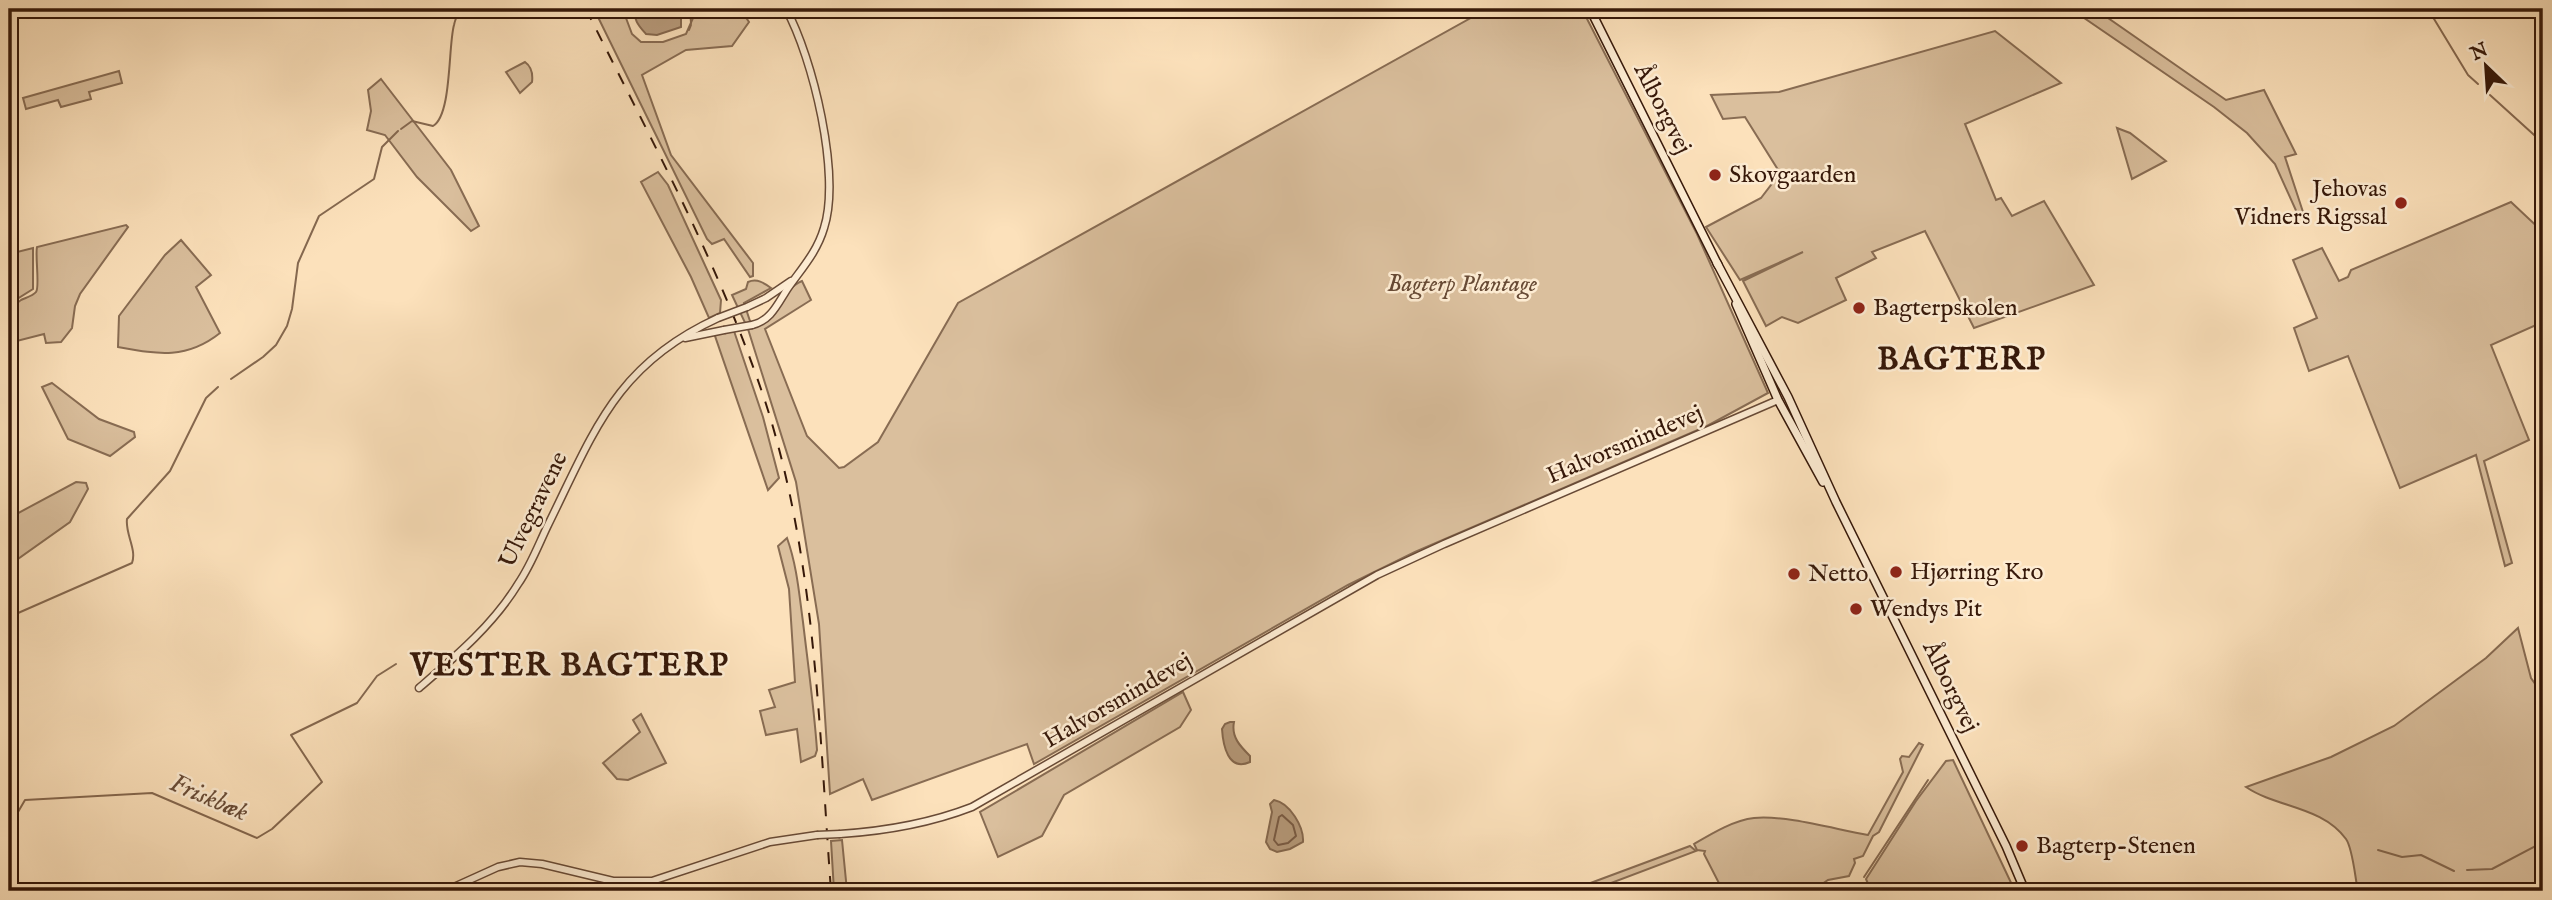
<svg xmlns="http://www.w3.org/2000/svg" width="2552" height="900" viewBox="0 0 2552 900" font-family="'IM FELL English',serif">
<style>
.green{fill:#dabf9d;stroke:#886c53;stroke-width:2}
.water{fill:#b99d7e;stroke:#85684f;stroke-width:2}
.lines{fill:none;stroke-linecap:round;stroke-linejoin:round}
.shore{stroke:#785a44;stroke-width:2}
.stream{stroke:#85684f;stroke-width:2}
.tertiary-casing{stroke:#684a36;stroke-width:9}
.secondary-casing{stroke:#361809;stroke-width:10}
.tertiary{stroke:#fdecd3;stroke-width:6}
.secondary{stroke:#fdecd3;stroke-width:7}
.rail{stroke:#361809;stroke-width:2;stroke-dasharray:12 12;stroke-linecap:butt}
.tertiary-bridge-casing{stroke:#684a36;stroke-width:9;stroke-linecap:butt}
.tertiary-bridge{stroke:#fdecd3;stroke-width:6}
.poi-dot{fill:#8f2418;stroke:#fdecd3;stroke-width:2.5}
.labels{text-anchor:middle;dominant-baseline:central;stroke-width:5;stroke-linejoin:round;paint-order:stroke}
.street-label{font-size:24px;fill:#361809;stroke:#fdecd3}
.poi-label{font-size:24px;fill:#361809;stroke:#fdecd3;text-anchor:start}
.park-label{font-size:24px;font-style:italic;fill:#674a35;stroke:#fdecd3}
.water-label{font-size:26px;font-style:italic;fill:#6a4d38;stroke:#fdecd3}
.district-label{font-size:32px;font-weight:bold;letter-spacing:2px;fill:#361809;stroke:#fdecd3}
</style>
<rect width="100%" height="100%" fill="#fce1bb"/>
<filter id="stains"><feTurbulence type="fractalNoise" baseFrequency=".00286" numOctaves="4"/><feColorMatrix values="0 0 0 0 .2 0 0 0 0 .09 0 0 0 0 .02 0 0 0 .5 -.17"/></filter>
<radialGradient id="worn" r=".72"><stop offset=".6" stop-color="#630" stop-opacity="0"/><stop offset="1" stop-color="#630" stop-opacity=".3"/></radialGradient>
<g class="green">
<polygon points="594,9 629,9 626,18 632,34 641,42 663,42 686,34 697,9 740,9 749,22 732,46 686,50 642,75 671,155 753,263 753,276 750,277 724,239 712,244 707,239"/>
<path d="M 1487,9 L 1582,9 L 1697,234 L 1768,393 L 1707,426 L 1415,552 L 1348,585 L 1034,764 L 1027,744 L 872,800 L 863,779 L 830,794 L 819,624 L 796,482 L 748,329 L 732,295 L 746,289 L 748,282 C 757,278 764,283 771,288 L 744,303 L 752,327 C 775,322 780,290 802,281 L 811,300 L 765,329 L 807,436 L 839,468 L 844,467 L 878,442 L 958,303 Z"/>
<polygon points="2071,9 2095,9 2226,100 2264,90 2296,154 2285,157 2303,212 2298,215 2275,164 2247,133 2214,107"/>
<polygon points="1995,31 2061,83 1965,124 1996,200 2001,198 2012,216 2044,201 2094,285 1974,328 1925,231 1872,252 1876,258 1836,278 1846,300 1798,323 1782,317 1766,326 1743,281 1803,252 1740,280 1706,227 1761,198 1780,173 1745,117 1723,119 1711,95 1779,92"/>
<path d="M 525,62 C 532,67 533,74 532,82 L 520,93 L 506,72 Z"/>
<polygon points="119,71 122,83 89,92 91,99 61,107 58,100 26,109 23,98"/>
<polygon points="381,79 451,170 479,226 471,231 417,177 385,135 367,130 371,111 368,90"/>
<polygon points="2117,128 2130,133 2166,161 2132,179"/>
<polygon points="658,172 668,185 721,300 720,313 709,318 691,277 641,182"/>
<polygon points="2511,202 2543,232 2543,322 2491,345 2529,440 2484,461 2512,563 2505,566 2476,455 2400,488 2348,356 2309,371 2294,328 2317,318 2293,260 2322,248 2339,281 2348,277 2351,270"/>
<path d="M 126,225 L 128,227 L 80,294 L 75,306 L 72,328 L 61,342 L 46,343 L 44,334 L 9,343 C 9,328 7,309 21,300 C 25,298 33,296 36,292 C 40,288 35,255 37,247 Z"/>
<path d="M 181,240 L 211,275 L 196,287 L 220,333 C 186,360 157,354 118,347 L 119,316 L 165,255 Z"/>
<polygon points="33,248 33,289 14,301 9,310 9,254"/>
<polygon points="734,331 763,417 779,478 768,490 714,333"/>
<polygon points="52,383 99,419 134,432 135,437 110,456 68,439 42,387"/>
<polygon points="76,482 86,483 88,489 70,522 15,561 9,562 9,518"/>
<path d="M 787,538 C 797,566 799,593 803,622 C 808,665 814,707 817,750 L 815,756 L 801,762 L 797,729 L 766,735 L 760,711 L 775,707 L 769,690 L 795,682 L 789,589 L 778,546 Z"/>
<path d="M 2518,628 L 2531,678 L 2543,695 L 2543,891 L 2358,891 C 2355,878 2353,849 2346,839 C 2322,806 2277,808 2246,787 L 2331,757 L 2394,726 L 2486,658 Z"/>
<polygon points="1183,692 1191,710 1180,727 1064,795 1042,836 998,857 980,812"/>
<polygon points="641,714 666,763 628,780 617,779 603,763 640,732 633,720"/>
<path d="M 1919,743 L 1923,745 L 1879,832 L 1873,836 L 1863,856 L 1854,859 L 1855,863 L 1849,876 L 1828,880 L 1812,891 L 1723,891 L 1704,854 L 1705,851 L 1697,850 L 1694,844 C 1711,834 1734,820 1754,818 C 1786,815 1834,829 1868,835 L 1903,772 L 1900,759 L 1902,756 L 1909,757 Z"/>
<polygon points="1953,760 2014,889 1871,891 1866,879 1916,801 1946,761"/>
<polygon points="842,840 847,891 834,891 831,841"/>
<polygon points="1690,846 1696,851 1590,891 1569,891"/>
</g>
<g class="water">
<path d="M 637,9 L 681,9 L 681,27 L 657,35 L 646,34 C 639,26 632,19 637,9 Z"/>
<path d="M 1230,722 L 1234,722 C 1231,737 1240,746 1250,756 L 1250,762 C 1228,772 1223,745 1222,729 L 1225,724 Z"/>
<path d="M 1274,800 C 1290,803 1304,827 1303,842 L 1290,849 L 1277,852 L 1270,849 L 1266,842 L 1272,812 L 1270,804 Z"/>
</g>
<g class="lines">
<polygon class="shore" points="1282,815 1293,825 1296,836 1288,843 1278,845 1274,840 1279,817"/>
<g class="stream">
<polyline points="690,9 691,23"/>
<polyline points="2428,9 2468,75 2478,84"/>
<polyline points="689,30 691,25"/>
<polyline points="2490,95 2543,143"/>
<path d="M 401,129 L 412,121 L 433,126 C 452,115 448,46 454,25 C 455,19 458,15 459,9"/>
<polyline points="231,379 263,357 276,345 287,326 292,309 298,263 319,216 374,179 382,147 398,131"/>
<path d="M 9,617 L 132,563 C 137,549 125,534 127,519 L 170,471 L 206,398 L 218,387"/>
<polyline points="9,811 18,812 25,800 152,793 257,838 272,829 322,782 291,735 357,703 377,676 396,664"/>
<polyline points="2378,850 2402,857 2421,855 2454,871"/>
<polyline points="2467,870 2492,869 2543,842"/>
<polyline points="1864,877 1928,780"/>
<polyline points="2493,884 2496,891"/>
<polyline points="1858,891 1860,883"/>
</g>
<g class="tertiary-casing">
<g id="tertiary">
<polyline points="747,307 766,298 791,281"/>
<path d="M 752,325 C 771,321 778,303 788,288 C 802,268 817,252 824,228 C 841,175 813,58 786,9"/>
<polyline points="685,338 724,330"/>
<path d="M 419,688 C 455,657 493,625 518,584 C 530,567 538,546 547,527 C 594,432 615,365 718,318"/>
<path d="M 840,834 C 886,831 928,824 972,807 L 1377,575 L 1444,544 L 1778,400"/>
<polyline points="445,891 498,867 520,862 542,864 613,881 652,881 770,842 817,835"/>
</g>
</g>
<g class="secondary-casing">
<g id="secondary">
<polyline points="1590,9 1718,265"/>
<polyline points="1717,263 1788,397 1836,502 2006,846 2025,891"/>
<polyline points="1736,304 1778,400 1823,482"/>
</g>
</g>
<use href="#tertiary" class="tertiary"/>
<use href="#secondary" class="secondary"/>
<path class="rail" d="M 586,9 C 650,138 721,267 766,404 C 816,561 819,729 831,891"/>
<g class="tertiary-bridge-casing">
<g id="tertiary-bridge">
<polyline points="718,318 747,307"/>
<polyline points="724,330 752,325"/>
<polyline points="817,835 840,834"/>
</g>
</g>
<use href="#tertiary-bridge" class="tertiary-bridge"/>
</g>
<g class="poi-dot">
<circle cx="1715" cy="175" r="7"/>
<circle cx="2401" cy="203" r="7"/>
<circle cx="1859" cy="308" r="7"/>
<circle cx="1896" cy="572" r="7"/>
<circle cx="1794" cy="574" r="7"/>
<circle cx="1856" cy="609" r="7"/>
<circle cx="2022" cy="846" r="7"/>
</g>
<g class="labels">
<g class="street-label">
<text transform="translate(1662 109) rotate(63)">Ålborgvej</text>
<text transform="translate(1625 445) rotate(-23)">Halvorsmindevej</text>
<text transform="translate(534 510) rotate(-64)">Ulvegravene</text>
<text transform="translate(1950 687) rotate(64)">Ålborgvej</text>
<text transform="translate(1118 701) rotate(-30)">Halvorsmindevej</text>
</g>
<g class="poi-label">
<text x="1729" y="175">Skovgaarden</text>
<text x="2387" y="189" text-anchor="end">Jehovas<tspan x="2387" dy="28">Vidners Rigssal</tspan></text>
<text x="1873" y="308">Bagterpskolen</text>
<text x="1910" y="572">Hjørring Kro</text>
<text x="1808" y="574">Netto</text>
<text x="1870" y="609">Wendys Pit</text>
<text x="2036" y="846">Bagterp-Stenen</text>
</g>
<g class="park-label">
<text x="1462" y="284">Bagterp Plantage</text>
</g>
<g class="water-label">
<text transform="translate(209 798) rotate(23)">Friskbæk</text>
</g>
<g class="district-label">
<text x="1962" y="360">BAGTERP</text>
<text x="570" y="666">VESTER BAGTERP</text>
</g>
</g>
<rect width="2552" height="900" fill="none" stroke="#fce1bb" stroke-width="35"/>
<rect x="10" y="10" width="2531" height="879" fill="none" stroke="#361809" stroke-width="3.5"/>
<rect x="18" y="18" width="2517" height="865" fill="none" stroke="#361809" stroke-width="2"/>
<g transform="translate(2486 66) rotate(335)" stroke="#fdecd3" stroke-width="5" paint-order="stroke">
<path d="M0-5L12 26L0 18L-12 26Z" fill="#361809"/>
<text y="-10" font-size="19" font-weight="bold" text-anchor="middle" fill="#361809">N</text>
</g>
<rect width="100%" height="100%" filter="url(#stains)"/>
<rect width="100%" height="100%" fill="url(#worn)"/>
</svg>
